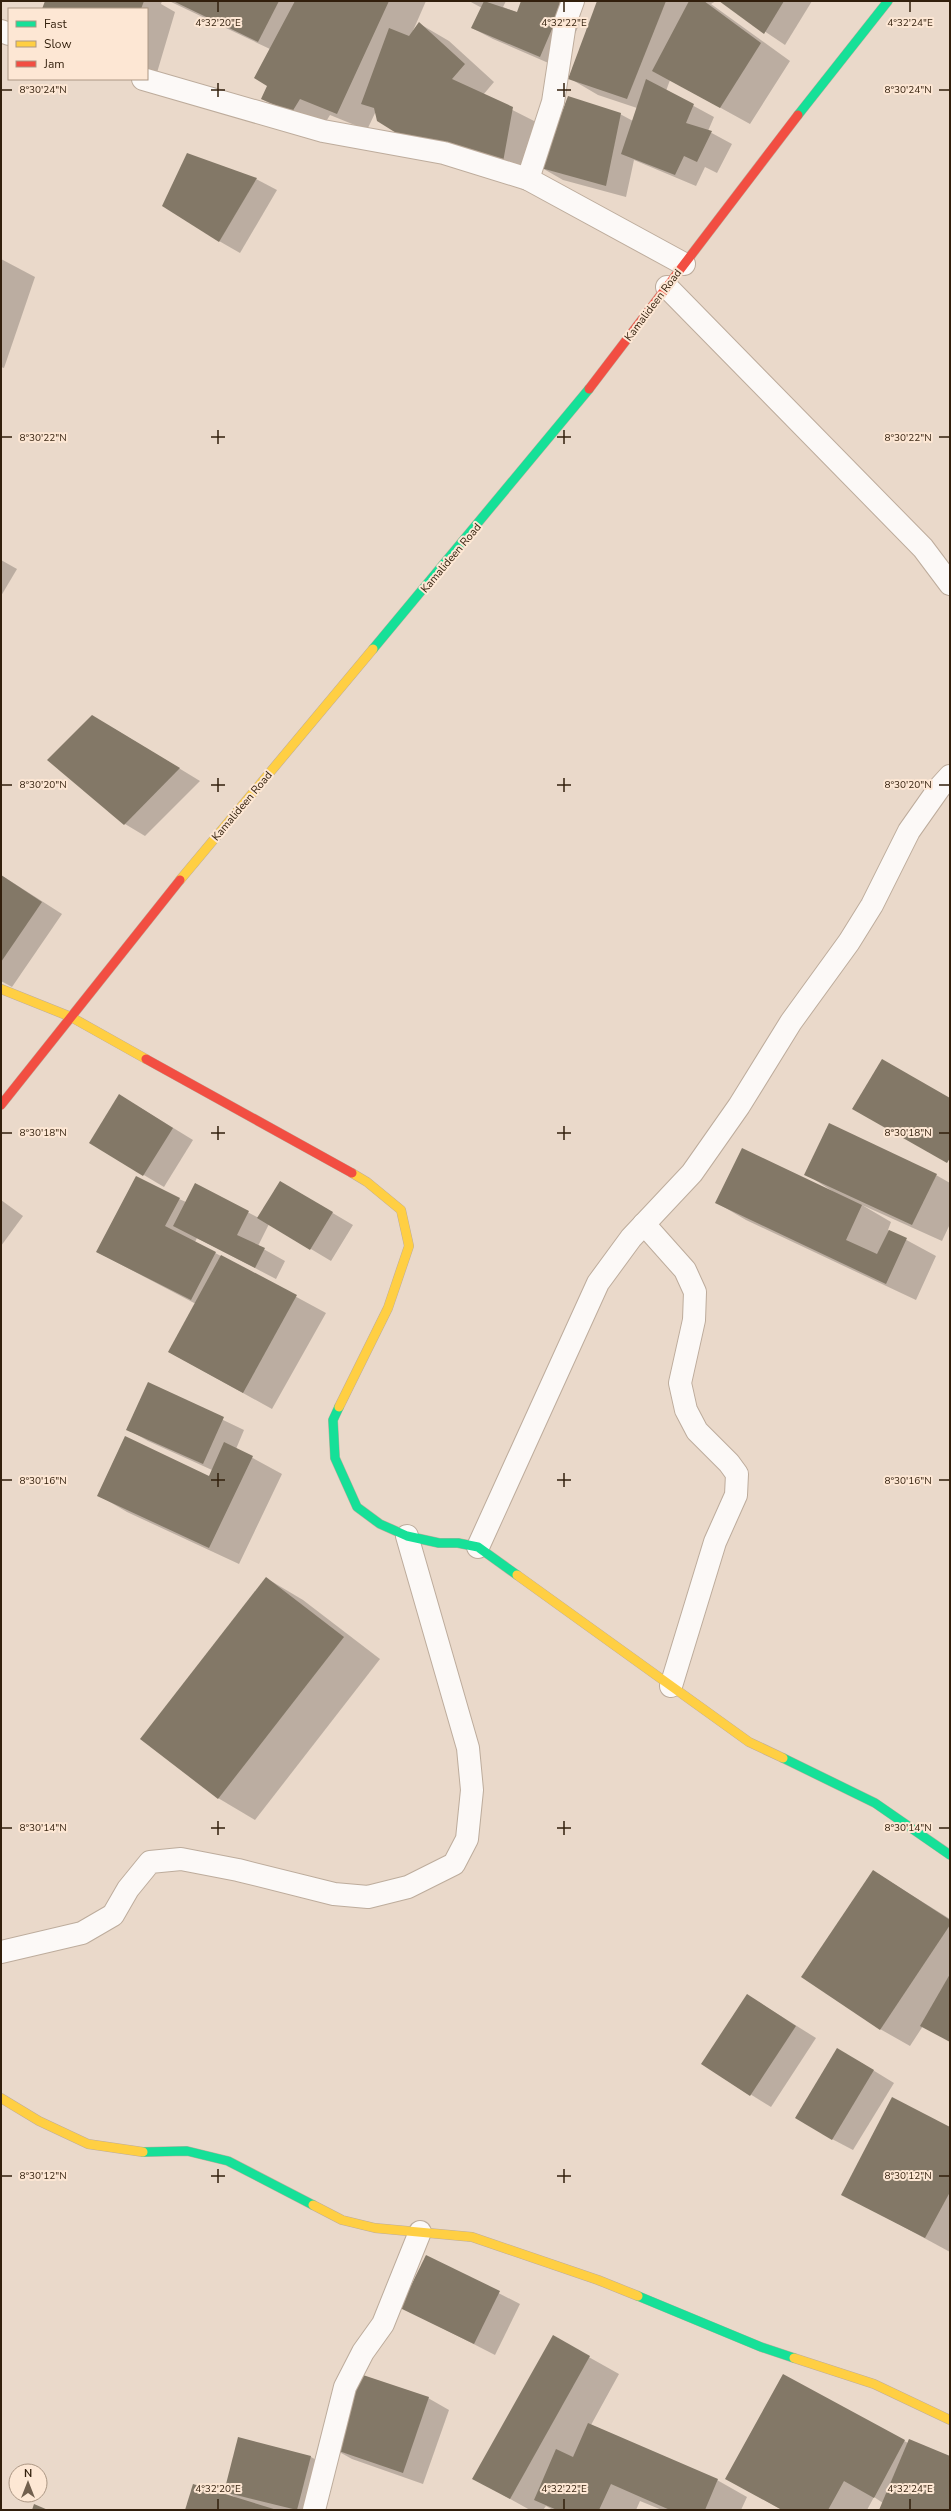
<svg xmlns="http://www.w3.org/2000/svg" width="951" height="2511" viewBox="0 0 951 2511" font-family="'Nunito Sans',sans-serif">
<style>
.shadow{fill:#0003}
.building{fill:#837867}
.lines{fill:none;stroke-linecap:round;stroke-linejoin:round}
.street-casing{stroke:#bdac9c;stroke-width:24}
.fast-casing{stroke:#bdac9c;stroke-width:10}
.slow-casing{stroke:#bdac9c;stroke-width:10}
.jam-casing{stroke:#bdac9c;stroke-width:10}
.street{stroke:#fcf9f7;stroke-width:22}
.fast{stroke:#16e098;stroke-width:9}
.slow{stroke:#ffcf43;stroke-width:9}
.jam{stroke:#f24e42;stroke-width:9}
.ticks{fill:none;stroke:#321f0c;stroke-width:1.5}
.labels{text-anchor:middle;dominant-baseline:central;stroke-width:4;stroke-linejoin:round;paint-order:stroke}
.street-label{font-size:11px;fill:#321f0c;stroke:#fde7d4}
.ticks-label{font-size:10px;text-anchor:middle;fill:#321f0c;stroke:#fde7d4;stroke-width:4;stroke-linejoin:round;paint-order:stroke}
</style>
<rect width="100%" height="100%" fill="#ead9ca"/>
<g class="shadow">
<polygon points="47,1 162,1 161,4 175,12 156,76 147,73 147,9 43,9"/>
<polygon points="169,1 426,1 412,33 420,24 449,41 494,82 483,95 542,125 532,178 376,111 367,130 330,115 322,128 292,116 262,99 269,86 270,49"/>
<polygon points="469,1 506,1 503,7 518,13 522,1 583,1 578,27 560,68 493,39 472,28 482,8"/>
<polygon points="598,1 716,1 711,4 790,61 750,124 670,80 666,91 714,117 708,131 732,144 717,173 705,167 696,186 634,160 626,197 563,180 542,168 620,114 633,121 637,108 598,95 569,78"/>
<polygon points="720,1 812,1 785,45"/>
<polygon points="256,179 277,190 240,253 219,241"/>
<polygon points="1,259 35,277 4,368 1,367"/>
<polygon points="1,560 17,569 1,596"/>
<polygon points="113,728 200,781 145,836 125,824"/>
<polygon points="1,875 62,914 12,987 1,981"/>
<polygon points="139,1107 193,1140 164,1187 90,1143"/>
<polygon points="806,1174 936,1175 950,1183 950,1224 942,1241 862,1205 891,1222 888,1230 936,1256 916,1300 746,1220 717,1203 835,1193"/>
<polygon points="280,1182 353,1225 331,1261 269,1224 258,1246 285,1261 276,1279 197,1238 195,1242 326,1313 272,1409 169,1352 196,1304 97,1252 179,1199 186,1202 195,1185 259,1218"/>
<polygon points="1,1200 23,1216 1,1246"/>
<polygon points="148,1384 244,1430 236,1449 282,1474 239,1564 127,1512 98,1495 209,1477 212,1470 148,1441 127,1429"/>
<polygon points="266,1578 303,1600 380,1659 255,1820 218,1798"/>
<polygon points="873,1871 950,1919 950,2041 923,2026 910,2046 880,2029"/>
<polygon points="747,1995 816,2038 771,2107 702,2064"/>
<polygon points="858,2061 894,2083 853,2150 832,2139"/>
<polygon points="950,2128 950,2252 843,2194"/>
<polygon points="426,2256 520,2304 495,2355 401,2307"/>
<polygon points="553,2337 619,2374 591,2425 717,2480 747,2497 741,2510 662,2510 640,2501 636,2510 553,2510 546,2506 543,2510 530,2510 503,2495"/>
<polygon points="783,2376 908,2443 950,2457 950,2510 880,2510 883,2503 874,2497 867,2510 782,2510 727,2479"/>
<polygon points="428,2398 449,2410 423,2484 352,2459 332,2448"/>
<polygon points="311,2457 331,2468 320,2510 186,2510 236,2498 226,2491"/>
</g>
<g class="building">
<polygon points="45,1 144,1 141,9 42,9"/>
<polygon points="173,1 279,1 258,42"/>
<polygon points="295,1 389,1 337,114 300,99 292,112 261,99 267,86 254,78"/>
<polygon points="484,1 517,12 521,1 560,1 558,15 540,57 471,28"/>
<polygon points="597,1 666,1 627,99 568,79"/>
<polygon points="689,1 704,1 761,43 720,108 652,71"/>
<polygon points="719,1 784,1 764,34"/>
<polygon points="419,22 465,64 452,79 513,107 503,162 401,136 377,121 374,108 361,104 389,28 409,36"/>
<polygon points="646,79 694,104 686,123 712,131 697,162 684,156 675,175 621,154"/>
<polygon points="568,96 621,113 606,186 541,168"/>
<polygon points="187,153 257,178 219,242 162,206"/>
<polygon points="92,715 180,768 124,825 47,760"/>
<polygon points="1,875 42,902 1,962"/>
<polygon points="882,1059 950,1098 950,1158 947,1163 852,1109"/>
<polygon points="119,1094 173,1128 143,1176 89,1143"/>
<polygon points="829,1123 937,1174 912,1225 804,1175"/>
<polygon points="742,1148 862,1205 846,1240 877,1254 889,1230 907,1238 886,1284 715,1203"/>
<polygon points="136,1176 180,1198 165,1226 216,1252 191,1300 96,1252"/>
<polygon points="280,1181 333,1212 310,1250 257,1218"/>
<polygon points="195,1183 249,1211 237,1235 265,1248 255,1268 173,1226"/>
<polygon points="221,1255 297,1295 243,1393 168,1352"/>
<polygon points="148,1382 224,1417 203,1464 126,1430"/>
<polygon points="125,1436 209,1476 224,1442 253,1456 209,1548 97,1496"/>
<polygon points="266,1577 344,1637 218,1799 140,1739"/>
<polygon points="873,1870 950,1920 950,1925 880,2030 801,1977"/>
<polygon points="950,1974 950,2042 920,2026"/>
<polygon points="747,1994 796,2026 750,2096 701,2064"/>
<polygon points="837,2048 874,2070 832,2140 795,2118"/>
<polygon points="892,2097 950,2127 950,2192 925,2238 841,2195"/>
<polygon points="426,2255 500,2291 474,2344 400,2308"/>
<polygon points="553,2335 590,2356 510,2499 472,2479"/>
<polygon points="357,2373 429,2397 403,2473 330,2448"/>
<polygon points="783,2374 905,2440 874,2498 844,2481 828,2510 782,2510 725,2479"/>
<polygon points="588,2423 718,2479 705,2510 670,2510 611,2484 599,2510 557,2510 534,2500 556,2449 573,2457"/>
<polygon points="238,2437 311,2456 297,2510 224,2492"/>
<polygon points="909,2439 950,2456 950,2510 879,2510"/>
<polygon points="193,2484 277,2510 185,2510"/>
<polygon points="34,2504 48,2510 32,2510"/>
</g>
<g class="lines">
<g class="street-casing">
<g id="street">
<polyline points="1,31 9,34"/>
<polyline points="143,79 323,131 444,153 528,179 684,264"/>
<polyline points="528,179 553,102 565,23 573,1"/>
<polyline points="667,287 923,548 950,584"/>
<polyline points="644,1224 685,1270 695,1292 694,1320 680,1383 686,1410 697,1431 729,1463 737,1474 736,1495 715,1542 671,1686"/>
<polyline points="478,1547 598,1283 631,1238 692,1173 739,1106 791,1022 849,942 872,905 909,831 940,787 950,776"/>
<polyline points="1,1952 82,1933 113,1915 128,1889 150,1862 181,1859 238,1870 334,1894 368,1897 408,1887 454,1864 467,1839 472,1790 468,1748 407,1536"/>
<polyline points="314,2510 345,2387 363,2352 383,2324 420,2232"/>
</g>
</g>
<g class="fast-casing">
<g id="fast">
<polyline points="798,115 888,1"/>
<polyline points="373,649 589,389"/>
<polyline points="339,1407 333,1420 335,1458 357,1507 380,1524 407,1536 439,1543 458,1543 478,1547 517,1575"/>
<polyline points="783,1758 875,1803 950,1855"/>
<polyline points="143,2152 187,2151 228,2161 313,2205"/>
<polyline points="638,2296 761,2347 794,2358"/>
</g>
</g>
<g class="slow-casing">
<g id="slow">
<polyline points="180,880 373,649"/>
<polyline points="1,989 71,1017 146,1059"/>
<polyline points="339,1407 388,1308 409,1246 401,1210 367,1182 352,1173"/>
<polyline points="517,1575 749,1742 783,1758"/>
<polyline points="1,2098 39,2121 88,2144 143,2152"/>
<polyline points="313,2205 342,2220 375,2228 472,2237 598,2280 638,2296"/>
<polyline points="794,2358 874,2384 950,2420"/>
</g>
</g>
<g class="jam-casing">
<g id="jam">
<polyline points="589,389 798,115"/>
<polyline points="146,1059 352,1173"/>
<polyline points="1,1105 180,880"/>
</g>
</g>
<use href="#street" class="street"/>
<use href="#fast" class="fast"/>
<use href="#slow" class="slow"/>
<use href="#jam" class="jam"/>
</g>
<path class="ticks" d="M 218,2 L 218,12M 564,2 L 564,12M 910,2 L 910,12M 218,83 L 218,97M 564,83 L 564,97M 2,90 L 12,90M 211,90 L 225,90M 557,90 L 571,90M 939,90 L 949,90M 218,430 L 218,444M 564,430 L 564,444M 2,437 L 12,437M 211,437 L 225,437M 557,437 L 571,437M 939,437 L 949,437M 218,778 L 218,792M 564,778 L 564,792M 2,785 L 12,785M 211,785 L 225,785M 557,785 L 571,785M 939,785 L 949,785M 218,1126 L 218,1140M 564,1126 L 564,1140M 2,1133 L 12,1133M 211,1133 L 225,1133M 557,1133 L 571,1133M 939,1133 L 949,1133M 218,1473 L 218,1487M 564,1473 L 564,1487M 2,1480 L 12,1480M 211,1480 L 225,1480M 557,1480 L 571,1480M 939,1480 L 949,1480M 218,1821 L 218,1835M 564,1821 L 564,1835M 2,1828 L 12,1828M 211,1828 L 225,1828M 557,1828 L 571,1828M 939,1828 L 949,1828M 218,2169 L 218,2183M 564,2169 L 564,2183M 2,2176 L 12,2176M 211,2176 L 225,2176M 557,2176 L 571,2176M 939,2176 L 949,2176M 218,2499 L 218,2509M 564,2499 L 564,2509M 910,2499 L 910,2509"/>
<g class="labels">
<g class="street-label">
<text transform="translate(653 305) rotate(-53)">Kamalideen Road</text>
<text transform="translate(451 558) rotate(-50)">Kamalideen Road</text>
<text transform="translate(242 806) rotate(-50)">Kamalideen Road</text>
</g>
</g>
<g class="ticks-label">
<text x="218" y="26">4°32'20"E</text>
<text x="564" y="26">4°32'22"E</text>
<text x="910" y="26">4°32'24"E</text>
<text x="43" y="93">8°30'24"N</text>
<text x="908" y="93">8°30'24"N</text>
<text x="43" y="441">8°30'22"N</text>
<text x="908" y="441">8°30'22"N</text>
<text x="43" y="788">8°30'20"N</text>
<text x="908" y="788">8°30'20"N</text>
<text x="43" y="1136">8°30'18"N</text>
<text x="908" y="1136">8°30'18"N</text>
<text x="43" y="1484">8°30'16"N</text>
<text x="908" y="1484">8°30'16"N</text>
<text x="43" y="1831">8°30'14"N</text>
<text x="908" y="1831">8°30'14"N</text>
<text x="43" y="2179">8°30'12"N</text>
<text x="908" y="2179">8°30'12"N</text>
<text x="218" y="2492">4°32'20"E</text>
<text x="564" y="2492">4°32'22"E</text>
<text x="910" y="2492">4°32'24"E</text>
</g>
<rect width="951" height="2511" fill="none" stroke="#321f0c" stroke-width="4"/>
<rect x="8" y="8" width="140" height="72" fill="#fde7d4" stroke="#ac9784"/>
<rect x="16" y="21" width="20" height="6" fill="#16e098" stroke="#ac9784"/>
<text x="44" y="28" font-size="12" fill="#321f0c">Fast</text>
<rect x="16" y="41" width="20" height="6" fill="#ffcf43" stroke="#ac9784"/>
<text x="44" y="48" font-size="12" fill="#321f0c">Slow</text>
<rect x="16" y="61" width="20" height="6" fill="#f24e42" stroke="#ac9784"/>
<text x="44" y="68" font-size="12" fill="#321f0c">Jam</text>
<g transform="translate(28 2483)"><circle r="19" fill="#fde7d4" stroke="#ac9784"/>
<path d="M0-3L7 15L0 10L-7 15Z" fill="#72604e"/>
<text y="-6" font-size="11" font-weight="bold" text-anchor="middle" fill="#321f0c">N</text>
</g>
</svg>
